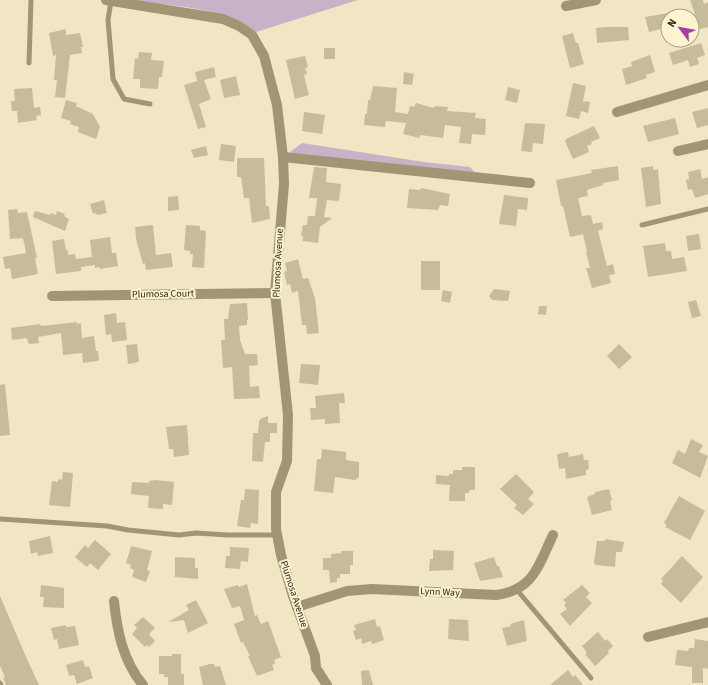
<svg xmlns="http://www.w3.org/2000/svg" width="708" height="685" viewBox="0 0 708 685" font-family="'Source Sans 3',sans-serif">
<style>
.green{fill:#c7b3c7}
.building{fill:#c6bc9b}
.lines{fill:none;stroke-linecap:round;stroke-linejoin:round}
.service{stroke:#a09674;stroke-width:5}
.minor{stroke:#a09674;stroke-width:10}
.labels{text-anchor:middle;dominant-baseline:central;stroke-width:4;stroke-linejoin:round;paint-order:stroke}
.street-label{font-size:10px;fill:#292518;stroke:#fdf3d1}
</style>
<rect width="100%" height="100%" fill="#f0e6c4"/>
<g class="green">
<path d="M 135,0 L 358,0 L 256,32 C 222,7 175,7 135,0 Z"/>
<polygon points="302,143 424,162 470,167 477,175 286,155"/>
</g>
<g class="building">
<polygon points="690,0 703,0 704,4 708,2 708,27 700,29"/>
<polygon points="668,13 668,27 649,32 645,17"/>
<polygon points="607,27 628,27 629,40 597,43 596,28"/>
<polygon points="66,29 66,35 80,33 83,47 81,47 82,53 70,55 65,98 55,97 57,80 54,80 56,55 53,56 49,33"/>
<polygon points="573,33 576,43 578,43 584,64 570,68 562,36"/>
<polygon points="701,43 705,55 697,58 699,64 690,67 688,60 673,65 669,53"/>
<rect x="324" y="48" width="11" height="11"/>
<polygon points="139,52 152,53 151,60 164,61 162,77 159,77 158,89 140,88 140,79 133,79 135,58 138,59"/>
<polygon points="650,55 655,72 646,75 647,78 626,85 622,69 632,66 631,62"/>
<polygon points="305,56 308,67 305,68 307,74 304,75 309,95 295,99 286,60"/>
<polygon points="214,67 216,77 204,80 211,99 199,104 206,127 198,129 184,85 197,81 195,72"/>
<polygon points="404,72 414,74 412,85 403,84"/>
<polygon points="236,76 240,95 224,98 220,80"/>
<polygon points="573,83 586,86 583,101 590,102 588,113 581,111 579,119 566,116"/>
<polygon points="373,86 397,88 395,112 408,114 410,106 414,107 416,103 434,108 435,106 448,107 447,111 476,113 475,118 486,119 485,135 472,134 471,144 459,143 461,127 445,125 443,138 420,135 419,138 403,134 406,123 386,121 385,127 364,125 365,114 367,114 368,100 370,100"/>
<polygon points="508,87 520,90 517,103 505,100"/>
<polygon points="32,88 34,108 40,107 41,115 36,116 37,120 18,123 17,111 12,111 11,101 15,101 14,89"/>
<polygon points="66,100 77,103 76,106 93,114 100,127 96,139 78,132 79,127 70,124 71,121 61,118"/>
<polygon points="708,108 708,125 697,128 692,112"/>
<polygon points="304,112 325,115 322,134 302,131"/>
<polygon points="675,118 679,134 648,142 643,126"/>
<polygon points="525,123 545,124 543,144 533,143 532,152 521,151"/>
<polygon points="594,126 600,138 591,142 592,144 587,146 589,152 573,159 565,141 566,139"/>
<polygon points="221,144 236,146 234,162 219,160"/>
<polygon points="206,146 208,155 194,158 191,150"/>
<polygon points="237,158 264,158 266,206 269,206 270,219 252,223 249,198 244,198 241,177 237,177"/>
<polygon points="618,166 619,180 603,183 603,185 587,190 588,196 578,198 582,216 591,215 593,224 602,222 603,229 598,231 607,266 613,264 615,274 609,275 611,283 592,288 586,268 590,268 586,252 587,252 583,234 570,237 563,206 561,206 556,180 592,173 591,170"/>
<polygon points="653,166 653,170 658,169 661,204 646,207 641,168"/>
<polygon points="314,167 327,168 326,182 341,184 339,201 327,200 324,217 332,218 320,227 318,243 303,241 303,236 301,236 303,225 307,225 308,216 315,216 317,198 309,198"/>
<polygon points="700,169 702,179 708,177 708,194 695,198 692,189 688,190 686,180 689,179 688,172"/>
<polygon points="421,188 450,194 448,206 440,205 438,210 407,208 409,189 420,190"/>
<polygon points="504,195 528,198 527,210 518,209 516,226 499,224"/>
<polygon points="178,196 179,210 168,211 168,197"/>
<polygon points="104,200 107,213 97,215 96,213 93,214 90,204"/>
<polygon points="17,209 18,213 27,212 37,258 35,258 38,274 12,279 10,268 5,269 3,257 26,253 23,238 10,239 8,210"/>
<polygon points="35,211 50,215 50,213 56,215 57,211 65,214 64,216 69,219 65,231 33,217"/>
<polygon points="153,225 156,255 171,253 173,267 146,270 145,263 143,264 136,239 135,227"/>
<polygon points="186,225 200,226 200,230 206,231 204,268 192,267 193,254 190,254 190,251 184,250"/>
<polygon points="699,234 701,249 688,251 686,236"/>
<polygon points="110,237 112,253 116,253 118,266 100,269 99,267 95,268 95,265 81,267 81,271 56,274 52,241 64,239 66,250 68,250 68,255 75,254 76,259 92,257 90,240"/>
<polygon points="665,243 666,251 671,251 672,259 684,257 687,271 648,277 643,246"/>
<polygon points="298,259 303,279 308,278 315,298 319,333 307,334 306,325 302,325 298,291 292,293 290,284 287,285 284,272 287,271 285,263"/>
<rect x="421" y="261" width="19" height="29"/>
<polygon points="494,289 510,291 508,301 492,300 489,296"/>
<polygon points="443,290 452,292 450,303 441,301"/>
<polygon points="696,300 701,316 692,318 688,302"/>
<polygon points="247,303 248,320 247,320 247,325 239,326 240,340 245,354 257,354 258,365 249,366 250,387 259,386 260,398 234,399 232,367 223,368 221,340 225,340 224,319 228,319 230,304"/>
<polygon points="539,306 547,306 546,315 538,314"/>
<polygon points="116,313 117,323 125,322 127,340 112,342 111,334 106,335 104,315"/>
<polygon points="77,322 77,324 81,323 82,338 94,336 96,351 98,351 99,360 97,361 83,363 82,353 63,355 61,333 38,337 39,343 30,344 28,343 27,338 12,340 11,328 40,324 41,326"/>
<polygon points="137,344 139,362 128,364 126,345"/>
<polygon points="619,344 632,357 619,369 607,356"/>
<polygon points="301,364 320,365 318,385 299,383"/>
<polygon points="5,384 10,435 0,436 0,385"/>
<polygon points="344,393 345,403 339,403 340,423 325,424 325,419 311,420 310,408 316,408 315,396"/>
<polygon points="268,416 268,423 277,423 277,433 270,433 270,442 265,442 263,462 252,461 253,433 258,433 259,421 262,418"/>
<polygon points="187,425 189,455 174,457 173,449 169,449 166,427"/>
<polygon points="691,439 703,445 699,452 708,456 700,478 672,463 678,450 685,454"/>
<polygon points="322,449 346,452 346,460 359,462 359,477 355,480 335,477 333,493 314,491 317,459 321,459"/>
<polygon points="568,452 569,457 583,454 584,460 588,460 589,469 586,470 586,475 566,479 565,468 559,469 557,454"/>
<polygon points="462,467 475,467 475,490 469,490 469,493 465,493 465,501 449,501 450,485 436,484 436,475 449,476 449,474 453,474 453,470 462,470"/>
<polygon points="63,472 73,473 70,507 49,505 52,481 58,482 58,479 62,480"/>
<polygon points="516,474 534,492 528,499 534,504 523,515 514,508 517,505 500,489"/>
<polygon points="155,480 174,482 172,505 163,504 163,509 148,508 149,496 131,494 132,482 149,483 149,481"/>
<polygon points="245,489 259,490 258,524 251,523 250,528 237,526 241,500 244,500"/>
<polygon points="609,489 612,500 610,501 612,510 592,515 587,497 595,494 595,492"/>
<polygon points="679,496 705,511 690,540 665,527 667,525 664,523"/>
<polygon points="50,536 53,553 38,556 37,552 31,554 29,541"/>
<polygon points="605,539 624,542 622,552 616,552 615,567 595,565 594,562 597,541 605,541"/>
<polygon points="95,540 111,554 98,570 90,563 87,567 75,557 85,545 88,548"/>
<polygon points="131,546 152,551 147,570 150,571 146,582 132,577 134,570 130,568 131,565 126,563"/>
<polygon points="230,547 249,548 248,562 241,561 240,569 225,568 226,556 230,556"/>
<polygon points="433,550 454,551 453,570 429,571 430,559 433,559"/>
<polygon points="341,551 353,551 353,565 350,565 350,574 340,574 340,578 337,578 337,582 330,583 329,570 323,570 323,558 331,558 331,554 341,553"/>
<polygon points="682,556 703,577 681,603 661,584 663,581 661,579"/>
<polygon points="175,557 195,558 195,568 198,568 198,579 175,577"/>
<polygon points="494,557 497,566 499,566 503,577 480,581 474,563"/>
<polygon points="247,584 255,616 257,615 261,624 268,621 281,657 274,660 275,664 272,665 274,670 257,676 248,656 250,656 243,642 241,643 234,624 244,620 240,606 232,608 224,589 238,585 239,587"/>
<polygon points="41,585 64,588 64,608 43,607 44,597 40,597"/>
<polygon points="582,585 590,593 586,597 592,603 570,626 560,614 567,609 564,605 566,603 563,600"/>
<polygon points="0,596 26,657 39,685 6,685 3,678 5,677 0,666"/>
<polygon points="196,600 208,623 188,633 184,620 168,622 189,610 186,605"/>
<polygon points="143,617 155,628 149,634 155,641 149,647 147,645 145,647 132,634 137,628 134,625"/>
<polygon points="375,619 377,627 380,626 384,640 372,644 371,641 362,644 361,638 356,640 353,631 356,630 354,625"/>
<polygon points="449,619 468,620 469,641 448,639"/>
<polygon points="524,620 527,641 507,646 502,628 511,626 510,624"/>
<polygon points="66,625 66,627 75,626 79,645 59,649 57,639 54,640 51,628"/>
<polygon points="598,632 605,641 607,639 613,646 608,651 609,653 595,666 585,654 587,653 582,646"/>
<polygon points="695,639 708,641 708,669 703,668 703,683 692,683 692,667 675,665 677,650 688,651 689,648 694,648"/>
<polygon points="172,654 181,654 181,674 184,674 184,685 168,685 168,677 164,677 164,674 159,674 159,656 172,656"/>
<polygon points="83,660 85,667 89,666 93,678 77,684 74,675 69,676 66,665"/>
<polygon points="210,664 214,664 215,667 220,666 226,685 203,685 199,667"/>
<polygon points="369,670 373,685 362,685 361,671"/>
<polygon points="568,670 573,677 575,675 583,685 550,685"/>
</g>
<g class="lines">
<g class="service">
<polyline points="111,1 108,20 113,79 124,99 150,104"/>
<polyline points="29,63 31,0"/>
<polyline points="642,225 708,209"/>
<polyline points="0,519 107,526 128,530 179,535 196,533 228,535 277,535"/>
<polyline points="517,590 591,678"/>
<polyline points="0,683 1,685"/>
</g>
<g class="minor">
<polyline points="106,0 223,19 239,26 252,35 264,56 277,105 283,157 284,184 275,293 288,415 287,461 276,492 276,529 281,555 293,596 315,656 316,668 327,685"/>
<polyline points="566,6 596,0"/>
<polyline points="617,112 708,85"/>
<polyline points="678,151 708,144"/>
<polyline points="283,157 530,183"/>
<polyline points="52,296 275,293"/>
<path d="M 114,601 C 117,631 123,661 143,685"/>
<path d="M 297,607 L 347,591 L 372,589 L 496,595 C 534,590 538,566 553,535"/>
<polyline points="648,637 708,622"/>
</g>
</g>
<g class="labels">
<g class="street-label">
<text transform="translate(278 263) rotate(-87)">Plumosa Avenue</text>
<text transform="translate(163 294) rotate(-1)">Plumosa Court</text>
<text transform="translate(440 592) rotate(3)">Lynn Way</text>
<text transform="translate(294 594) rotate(72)">Plumosa Avenue</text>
</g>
</g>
<g transform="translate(680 28) rotate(302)"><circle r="19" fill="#fdf3d1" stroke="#a8a187"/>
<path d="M0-3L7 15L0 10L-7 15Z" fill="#a341a7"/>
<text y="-6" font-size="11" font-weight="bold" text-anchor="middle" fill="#292518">N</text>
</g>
</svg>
